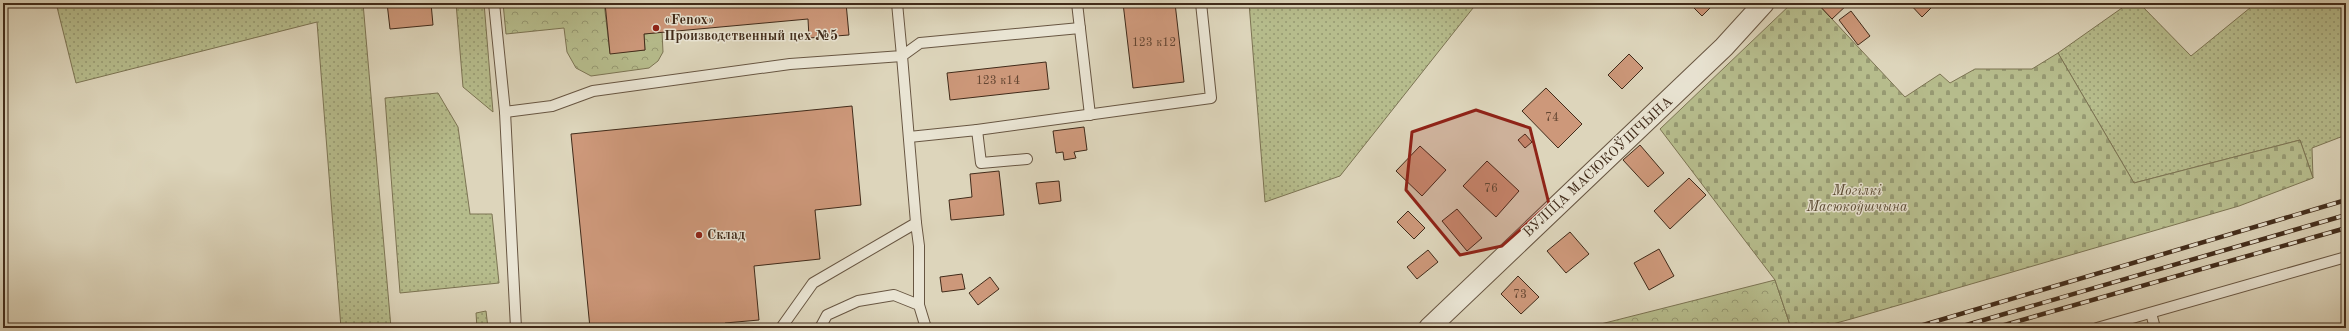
<svg xmlns="http://www.w3.org/2000/svg" width="2349" height="331" viewBox="0 0 2349 331" font-family="'Old Standard TT',serif">
<style>
.grass{fill:url(#grass-dots);stroke:#7c7453}
.forest{fill:url(#forest-crowns);stroke:#7c7453}
.cemetery{fill:url(#cemetery-stones);stroke:#7c7453}
.building{fill:#cd987a;stroke:#412b1a}
.lines{fill:none;stroke-linecap:round;stroke-linejoin:round}
.service-casing{stroke:#685642;stroke-width:12}
.minor-casing{stroke:#685642;stroke-width:22}
.service{stroke:#e9e4d3;stroke-width:10}
.minor{stroke:#e9e4d3;stroke-width:20}
.rail-casing{stroke:#412b1a;stroke-width:4.5}
.rail{stroke:#e9e4d3;stroke-width:3;stroke-dasharray:9;stroke-linecap:butt}
.marked{fill:#8f2418;fill-opacity:0.2;stroke:#8f2418;stroke-width:3;stroke-linejoin:round}
.poi-dot{fill:#8f2418;stroke:#e9e4d3;stroke-width:1.5}
.labels{text-anchor:middle;dominant-baseline:central;stroke-width:3;stroke-linejoin:round;paint-order:stroke}
.number-label{font-size:12px;fill:#644632}
.poi-label{font-size:14px;font-weight:bold;fill:#412b1a;stroke:#e9e4d3;text-anchor:start}
.street-label{font-size:14px;fill:#412b1a;stroke:#e9e4d3}
.park-label{font-size:14px;font-style:italic;fill:#584831;stroke:#e9e4d3}
</style>
<defs>
<pattern id="grass-dots" width="8" height="8" patternUnits="userSpaceOnUse"><rect width="8" height="8" fill="#b6bc8c"/><path d="M2 2h.1M6 6h.1" fill="none" stroke="#969972" stroke-width="1.8" stroke-linecap="round"/></pattern>
<pattern id="forest-crowns" width="20" height="18" patternUnits="userSpaceOnUse"><rect width="20" height="18" fill="#b6bc8c"/><path d="M2 6a3 3 0 1 1 6 0M12 15a3 3 0 1 1 6 0" fill="none" stroke="#969972"/></pattern>
<pattern id="cemetery-stones" width="16" height="16" patternUnits="userSpaceOnUse"><rect width="16" height="16" fill="#b6bc8c"/><path d="M2 7V4a2 2 0 0 1 4 0v3zM10 15v-3a2 2 0 0 1 4 0v3z" fill="#969972"/></pattern>
</defs>
<rect width="100%" height="100%" fill="#ddd5bb"/>
<filter id="stains"><feTurbulence type="fractalNoise" baseFrequency=".005" numOctaves="4"/><feColorMatrix values="0 0 0 0 .2 0 0 0 0 .09 0 0 0 0 .02 0 0 0 .5 -.17"/></filter>
<radialGradient id="worn" r=".72"><stop offset=".6" stop-color="#630" stop-opacity="0"/><stop offset="1" stop-color="#630" stop-opacity=".3"/></radialGradient>
<g class="grass">
<polygon points="56,3 363,3 391,328 341,328 317,22 76,83"/>
<polygon points="456,3 484,3 493,112 463,87"/>
<polygon points="1249,3 1477,3 1340,176 1265,202"/>
<polygon points="2129,3 2139,3 2191,56 2256,3 2346,3 2346,135 2312,148 2313,178 2300,140 2134,183 2058,53"/>
<polygon points="438,93 458,127 470,214 492,214 499,283 400,293 385,98"/>
<polygon points="486,311 488,328 477,328 476,313"/>
</g>
<g class="forest">
<polygon points="503,3 604,3 610,53 645,50 644,34 662,32 663,52 658,61 649,68 591,76 576,68 567,52 564,28 506,34"/>
<polygon points="1775,280 1791,328 1585,328"/>
</g>
<polygon class="cemetery" points="1792,3 1817,3 1905,97 1940,74 1950,83 1975,69 2032,69 2058,53 2134,183 2300,140 2313,178 2239,206 1851,319 1818,328 1791,328 1775,280 1660,129"/>
<g class="building">
<polygon points="387,3 431,3 433,25 390,29"/>
<polygon points="605,3 846,3 849,35 809,38 808,19 644,34 645,50 610,54"/>
<polygon points="1123,3 1175,3 1184,82 1133,88"/>
<polygon points="1689,3 1715,3 1702,16"/>
<polygon points="1817,3 1849,3 1832,19"/>
<polygon points="1909,3 1936,3 1922,17"/>
<polygon points="1851,11 1870,36 1858,45 1839,20"/>
<polygon points="1629,54 1643,68 1622,89 1608,75"/>
<polygon points="1046,62 1049,89 950,100 947,73"/>
<polygon points="1546,88 1582,124 1558,148 1522,111"/>
<polygon points="852,106 861,205 815,210 820,259 754,266 759,320 725,323 726,328 590,328 571,134"/>
<polygon points="1084,127 1087,150 1074,152 1076,158 1064,160 1063,152 1056,153 1053,131"/>
<polygon points="1525,134 1532,142 1525,148 1518,140"/>
<polygon points="1640,145 1664,173 1648,187 1623,160"/>
<polygon points="1420,146 1446,170 1422,196 1396,171"/>
<polygon points="1487,161 1519,191 1496,217 1463,186"/>
<polygon points="999,171 1004,215 951,220 949,200 972,197 970,174"/>
<polygon points="1689,178 1706,195 1670,229 1654,211"/>
<polygon points="1059,181 1061,201 1039,204 1036,183"/>
<polygon points="1457,209 1482,238 1467,251 1442,221"/>
<polygon points="1408,211 1425,228 1414,239 1397,222"/>
<polygon points="1570,232 1589,254 1566,273 1547,251"/>
<polygon points="1659,249 1674,276 1649,290 1634,263"/>
<polygon points="1428,250 1438,262 1417,279 1407,267"/>
<polygon points="962,274 965,289 942,292 940,277"/>
<polygon points="1518,276 1539,297 1521,314 1501,294"/>
<polygon points="990,277 999,289 978,305 969,293"/>
</g>
<g class="lines">
<g class="service-casing">
<g id="service">
<polyline points="494,3 505,112 516,328"/>
<polyline points="1077,3 1090,115"/>
<polyline points="505,112 552,106 593,91 790,64 902,56 897,3"/>
<polyline points="977,130 1211,98 1201,3"/>
<polyline points="909,137 977,130 981,163 1027,159"/>
<polyline points="916,223 919,246 919,305"/>
<polyline points="2151,313 2155,328"/>
<polyline points="781,328 813,283 916,223 902,56 920,43 1080,28"/>
<polyline points="820,328 827,315 858,301 894,295 919,305 926,328"/>
<polyline points="2097,328 2346,257"/>
</g>
</g>
<g class="minor-casing">
<polyline id="minor" points="1429,328 1724,47 1764,3"/>
</g>
<use href="#service" class="service"/>
<use href="#minor" class="minor"/>
<g class="rail-casing">
<g id="rail">
<polyline points="1913,328 2346,200"/>
<polyline points="1956,328 2346,215"/>
<polyline points="1994,328 2346,228"/>
</g>
</g>
<use href="#rail" class="rail"/>
</g>
<path class="marked" d="M 1476,110 L 1530,128 L 1549,204 L 1502,246 L 1460,255 L 1406,190 L 1412,132 Z"/>
<g class="poi-dot">
<circle cx="656" cy="28" r="4"/>
<circle cx="699" cy="235" r="4"/>
</g>
<g class="labels">
<g class="number-label">
<text x="1154" y="43">123 к12</text>
<text x="998" y="81">123 к14</text>
<text x="1552" y="118">74</text>
<text x="1491" y="189">76</text>
<text x="1520" y="295">73</text>
</g>
<g class="poi-label">
<text x="664" y="20">«Fenox»<tspan x="664" dy="16">Производственный цех №5</tspan></text>
<text x="707" y="235">Склад</text>
</g>
<g class="street-label">
<text transform="translate(1598 167) rotate(-43)">ВУЛІЦА МАСЮКОЎШЧЫНА</text>
</g>
<g class="park-label">
<text x="1857" y="191">Могілкі<tspan x="1857" dy="16">Масюкоўшчына</tspan></text>
</g>
</g>
<rect width="2349" height="331" fill="none" stroke="#ddd5bb" stroke-width="16"/>
<rect x="4" y="4" width="2341" height="323" fill="none" stroke="#412b1a" stroke-width="2"/>
<rect x="8" y="8" width="2333" height="315" fill="none" stroke="#412b1a"/>
<rect width="100%" height="100%" filter="url(#stains)"/>
<rect width="100%" height="100%" fill="url(#worn)"/>
</svg>
